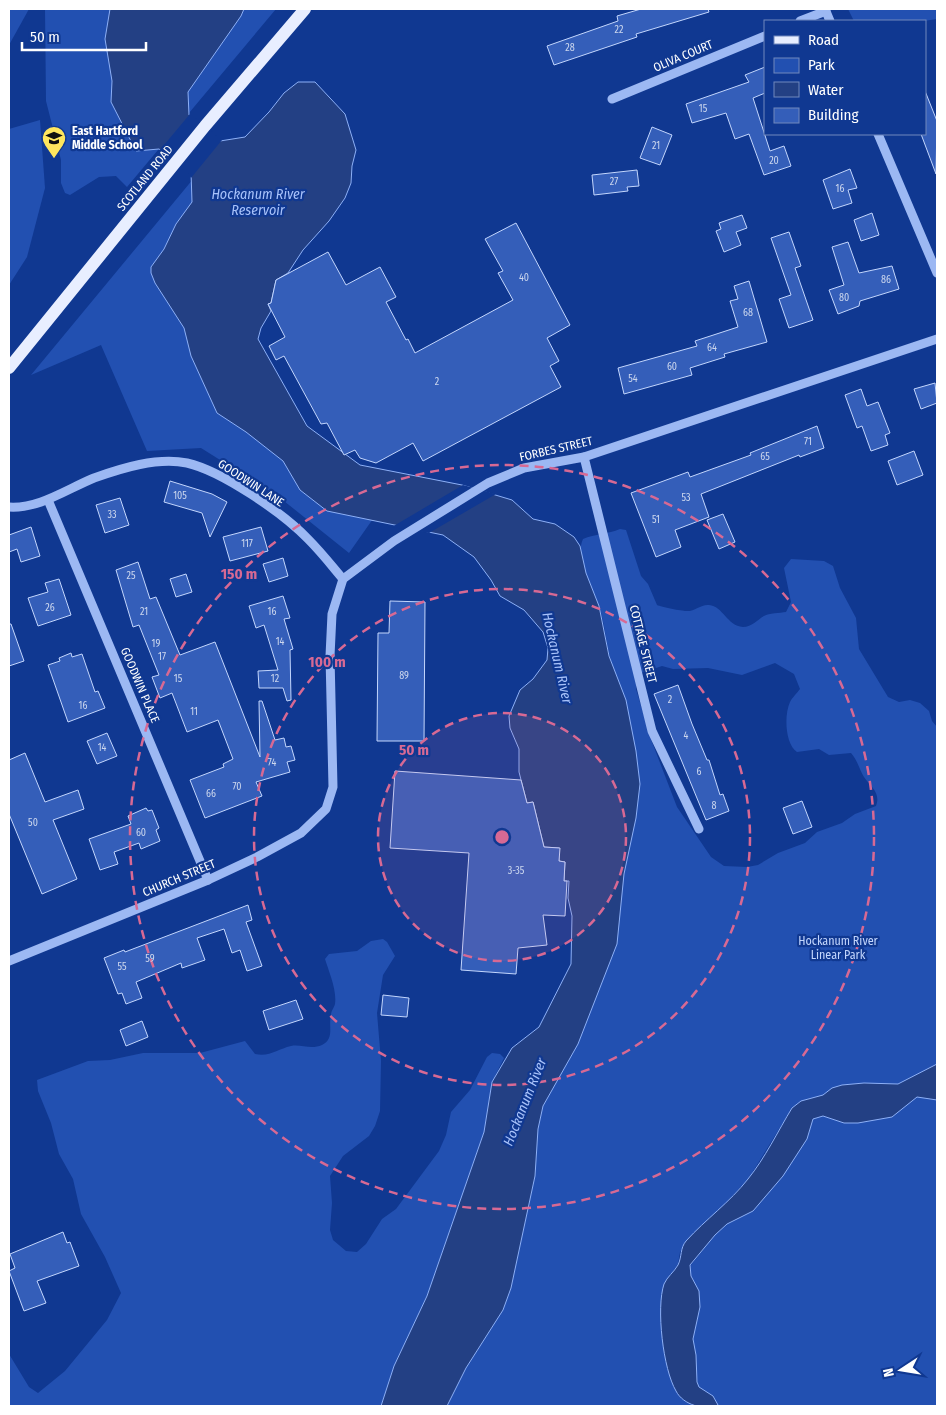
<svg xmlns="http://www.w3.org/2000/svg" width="946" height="1415" viewBox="0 0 946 1415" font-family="'Fira Sans Condensed',sans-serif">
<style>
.green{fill:#2250b1;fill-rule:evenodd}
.water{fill:#234084;stroke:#8db0f7}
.pier{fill:#103891}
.building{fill:#345eb9;stroke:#c3d6fd}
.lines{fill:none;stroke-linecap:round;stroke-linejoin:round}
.minor{stroke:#9cb8f3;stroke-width:9}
.major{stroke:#e8eeff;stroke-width:12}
.ring{fill:none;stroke:#d76994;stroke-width:2.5;stroke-dasharray:9 6}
.labels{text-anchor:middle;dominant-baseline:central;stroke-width:4.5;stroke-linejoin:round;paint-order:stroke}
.number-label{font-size:10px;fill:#ccd7ee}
.street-label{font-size:12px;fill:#fff;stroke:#103891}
.poi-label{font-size:12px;font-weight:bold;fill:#fff;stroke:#103891;text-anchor:start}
.park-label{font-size:12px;fill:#c3d6fd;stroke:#103891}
.water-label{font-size:14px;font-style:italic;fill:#a8c2fa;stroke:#103891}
.centre{fill:#d76994;stroke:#103891;stroke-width:2.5}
.ring-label{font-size:15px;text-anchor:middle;font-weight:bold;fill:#d76994;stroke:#103891;stroke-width:4.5;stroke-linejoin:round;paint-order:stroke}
</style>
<rect width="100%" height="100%" fill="#103891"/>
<g class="green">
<polygon points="9,9 29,9 9,45"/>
<polygon points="45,9 276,9 127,187 116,176 99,177 70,195 65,193 61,183 61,160 46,101"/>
<polygon points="848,9 937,9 937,19 924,21 854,21"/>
<polygon points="40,120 45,188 27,257 9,285 9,129"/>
<polygon points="208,161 236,373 389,496 349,553 279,497 201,448 147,451 101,345 31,375"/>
<path d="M 620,529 L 626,530 L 641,576 L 648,584 L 657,605 C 661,607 682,611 686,611 C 694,612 701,604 709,605 C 723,606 727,626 743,627 C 752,627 757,620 764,616 C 769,613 780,613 786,612 L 791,602 L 784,568 L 791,559 L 824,561 L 833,566 L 840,588 L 856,618 L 859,649 L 888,697 L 899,702 L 910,700 L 920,703 L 929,711 L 932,721 L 937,727 L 937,1406 L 717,1406 L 713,1396 L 698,1387 L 693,1339 L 700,1307 L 699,1291 L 691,1276 L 690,1266 L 715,1235 L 727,1224 L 753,1211 L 807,1139 L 812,1119 L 792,1108 L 749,1178 L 680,1252 L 678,1264 L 665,1283 L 685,1401 L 695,1406 L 447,1406 L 466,1368 L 503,1310 L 511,1288 L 535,1176 L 538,1129 L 543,1106 L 550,1094 L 567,1020 L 614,670 C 606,649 606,627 599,606 C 593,587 574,559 583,539 C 595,534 608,534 620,529 ZM 775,663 L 794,674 L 800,689 C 797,693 792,698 790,702 C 784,715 785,744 797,752 L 819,749 L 829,755 L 851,753 C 858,761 859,769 864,777 C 871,787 881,793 876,806 L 855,814 L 842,823 L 817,832 L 805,843 L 778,853 L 758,865 L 747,867 L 724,866 L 711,857 L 677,807 L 652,742 L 636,689 L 637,677 L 641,673 L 662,666 L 673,669 L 708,668 L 742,675 Z"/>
<path d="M 383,939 L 387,942 L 395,956 L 383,975 L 377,1013 L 381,1061 L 380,1111 L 375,1126 L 369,1136 L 343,1156 L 330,1176 L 332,1203 L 330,1230 L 333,1240 L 346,1251 L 357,1252 L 366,1244 L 382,1219 L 396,1209 L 439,1151 L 446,1135 L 451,1112 L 470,1090 L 487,1057 L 492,1053 L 500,1054 L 504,1058 L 492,1082 L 484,1132 L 427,1296 L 394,1366 L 381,1406 L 9,1406 L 9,1354 L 29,1387 L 38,1393 L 65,1371 L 107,1320 L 121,1293 L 105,1257 L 81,1214 L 73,1179 L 59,1154 L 51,1123 L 38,1091 L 37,1080 L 88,1061 L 110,1060 L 143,1053 L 200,1053 L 245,1041 L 255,1054 C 270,1057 278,1049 291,1046 C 301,1044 311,1050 322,1045 C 335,1039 328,1026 331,1015 C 331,1011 334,1008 335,1004 C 337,990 329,972 325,959 L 329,954 L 357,951 L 371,941 Z"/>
</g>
<g class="water">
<polygon points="110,9 244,9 241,16 188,92 189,115 220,141 245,137 269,112 284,93 298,82 315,82 345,114 356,150 352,166 351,183 345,198 329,221 303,250 288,273 276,280 271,303 268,304 271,311 261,328 258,339 307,426 360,465 462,485 512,500 533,519 555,524 574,537 580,546 586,573 599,606 609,656 626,700 636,751 640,784 636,818 624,874 617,944 578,1044 543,1106 538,1129 535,1176 511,1288 503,1310 466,1368 447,1406 381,1406 394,1366 427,1296 484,1132 492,1082 512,1048 539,1027 571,964 572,916 568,898 569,881 564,881 565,862 559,861 559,848 544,847 533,802 527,803 519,772 519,749 510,728 509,716 520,690 533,679 547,660 548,648 543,632 524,610 500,596 491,580 474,557 443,535 327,511 300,490 283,461 246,432 217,413 191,356 184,328 155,283 151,273 151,267 164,249 176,224 192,202 191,172 159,149 136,151 111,102 112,81 105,39"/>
<path d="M 937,1064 L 937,1100 L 917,1097 L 892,1117 L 858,1123 L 844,1123 L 823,1116 L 813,1119 L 807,1139 L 783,1176 L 753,1211 L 727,1224 L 715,1235 L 690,1265 L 691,1276 L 699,1291 L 700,1307 L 693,1339 L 696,1355 L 697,1382 L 699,1387 L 713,1396 L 718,1405 C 705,1411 683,1405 676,1391 C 663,1369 656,1308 664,1284 C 667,1277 674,1272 678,1265 C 682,1257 680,1248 686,1241 C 706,1219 730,1202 748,1179 C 765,1158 778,1131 792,1108 L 801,1101 L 823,1095 L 832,1088 L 842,1085 L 864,1083 L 898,1084 Z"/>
</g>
<g class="pier">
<polygon points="190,114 222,140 191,178 188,173 159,151"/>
<polygon points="463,485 496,494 429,533 392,527"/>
</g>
<g class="building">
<polygon points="641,9 708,9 709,12 636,34 637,37 554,65 547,46 618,21 617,16"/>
<polygon points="765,67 765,93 753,98 770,151 784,146 791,166 764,175 749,134 735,139 726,113 692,123 686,104 749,82 745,75"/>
<polygon points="925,91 937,121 936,174 921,134 925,134"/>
<polygon points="652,127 672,135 660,165 640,158"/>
<polygon points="850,169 857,188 848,190 852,203 833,209 823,180"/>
<polygon points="637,170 639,186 627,187 628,191 594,195 592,175"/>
<polygon points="872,213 879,235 861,241 854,220"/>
<polygon points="742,215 747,228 736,232 741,245 724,252 716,231 721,229 719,223"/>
<polygon points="516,223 570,325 547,338 559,361 550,366 561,387 423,461 413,443 376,463 360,458 355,450 344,455 327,423 321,424 284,356 276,360 269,346 285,337 268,304 271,303 276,280 328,252 346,285 380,267 396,297 386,302 406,340 408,339 415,353 513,300 498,273 503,271 485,239"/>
<polygon points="789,232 801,266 795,268 813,320 789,328 779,299 791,295 771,238"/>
<polygon points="848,242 859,273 892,266 899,289 860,301 859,306 838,314 829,290 844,285 832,247"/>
<polygon points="749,281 767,342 724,354 725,357 690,368 692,375 624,394 618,368 697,346 695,341 738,327 730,301 738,299 734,286"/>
<polygon points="935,383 937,403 921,409 914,389"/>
<polygon points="861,389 867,406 878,402 890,433 885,435 888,445 871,451 862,426 857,428 845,395"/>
<polygon points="817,426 824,448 800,457 799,455 701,494 709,517 675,530 681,547 656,557 631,493 688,472 690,477 751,455 750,453"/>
<polygon points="914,451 923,475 897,485 888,461"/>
<polygon points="170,481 212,494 227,502 210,537 202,513 164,502"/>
<polygon points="120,498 129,525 105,533 96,505"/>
<polygon points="723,514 735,542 719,549 707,520"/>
<polygon points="31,527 40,556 21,562 17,549 9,552 9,535"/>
<polygon points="261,527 268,551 230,561 223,537"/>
<polygon points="283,558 288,576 269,582 263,564"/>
<polygon points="138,562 150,599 156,597 180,655 215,642 260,757 259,701 262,701 275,740 284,738 286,747 291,746 295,760 287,762 290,772 256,782 262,796 205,818 190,780 224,767 223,764 233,759 218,720 187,732 172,693 160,698 152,677 159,675 139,625 133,627 116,570"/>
<polygon points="186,574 192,592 176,597 170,579"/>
<polygon points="59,579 71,615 38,626 28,598 48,592 45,583"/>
<polygon points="283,596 290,618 284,619 293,649 290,650 291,700 287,701 283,688 259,688 258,671 278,670 264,625 256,628 249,606"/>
<polygon points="390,601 425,602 424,741 377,741 378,633 389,633"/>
<polygon points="9,624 11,624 24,661 9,666"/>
<polygon points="71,653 72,657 82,654 95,692 98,691 105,708 68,722 48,665 60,661 59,658"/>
<polygon points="678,685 692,724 707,760 709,760 720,795 723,794 729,811 706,820 654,694"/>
<polygon points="107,733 117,756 97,764 87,741"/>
<polygon points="25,753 45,802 78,790 84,809 53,820 77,879 42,894 9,814 9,760"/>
<polygon points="395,771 521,780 527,803 533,802 544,847 560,848 559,861 565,862 564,881 567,881 565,916 543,915 547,945 518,948 516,974 461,970 469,853 390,848"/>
<polygon points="802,801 812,827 793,834 783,808"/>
<polygon points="146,808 148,811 152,810 159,828 156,830 160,841 141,849 139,843 114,852 118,864 100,870 89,839 131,824 128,816"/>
<polygon points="248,905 252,920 246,922 262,966 247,971 240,950 232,953 224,929 197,938 205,960 182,968 181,963 136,982 142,998 126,1004 122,993 118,994 104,958 124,950 125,952"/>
<polygon points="383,995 409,998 407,1017 381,1015"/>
<polygon points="296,1000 303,1019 269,1030 263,1011"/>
<polygon points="142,1021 148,1037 126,1046 120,1030"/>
<polygon points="63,1232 67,1243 70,1242 79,1266 37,1281 46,1303 24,1311 9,1271 15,1268 10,1254"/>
</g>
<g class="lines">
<g class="minor">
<polyline points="825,9 830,21"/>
<polyline points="800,21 826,11"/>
<polyline points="612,99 765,36"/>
<polyline points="878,134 937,273"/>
<polyline points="584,457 652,731 699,829"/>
<polyline points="48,500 208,880"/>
<path d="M 9,507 C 39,509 67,489 94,478 C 122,468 157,457 187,463 C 222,471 283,513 308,539 C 321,552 332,566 343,579"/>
<polyline points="9,961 208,880 257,857 301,833 326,809 333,787 330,656 332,614 343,579 394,541 488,483 524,468 584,457 937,339"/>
</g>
<polyline class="major" points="9,368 205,126 305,9"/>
</g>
<circle cx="502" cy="837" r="124" fill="#d76994" fill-opacity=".12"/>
<g class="ring">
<circle cx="502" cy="837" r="124"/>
<circle cx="502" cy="837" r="248"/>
<circle cx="502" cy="837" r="372"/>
</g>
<defs>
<g id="school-pin" transform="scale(1.25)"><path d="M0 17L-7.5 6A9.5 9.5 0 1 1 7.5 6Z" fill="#ffe65e" stroke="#103891"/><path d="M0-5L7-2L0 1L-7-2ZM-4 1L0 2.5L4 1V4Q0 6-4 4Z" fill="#111"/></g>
</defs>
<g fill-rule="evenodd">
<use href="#school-pin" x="54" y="138"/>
</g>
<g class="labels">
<g class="number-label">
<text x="619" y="30">22</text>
<text x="570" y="48">28</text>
<text x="703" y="109">15</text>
<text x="656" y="146">21</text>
<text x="774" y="161">20</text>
<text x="614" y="182">27</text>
<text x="840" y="189">16</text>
<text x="524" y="278">40</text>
<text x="886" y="280">86</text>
<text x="844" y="298">80</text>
<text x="748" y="313">68</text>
<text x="712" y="348">64</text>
<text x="672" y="367">60</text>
<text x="633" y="379">54</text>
<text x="437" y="382">2</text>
<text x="808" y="442">71</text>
<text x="765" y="457">65</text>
<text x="180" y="496">105</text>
<text x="686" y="498">53</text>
<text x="112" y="515">33</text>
<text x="656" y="520">51</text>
<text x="247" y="544">117</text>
<text x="131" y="576">25</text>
<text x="50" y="608">26</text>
<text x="144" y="612">21</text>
<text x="272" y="612">16</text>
<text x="280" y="642">14</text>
<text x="156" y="644">19</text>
<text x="162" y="657">17</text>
<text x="404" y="676">89</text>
<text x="178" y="679">15</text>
<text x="275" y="679">12</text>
<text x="670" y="700">2</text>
<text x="83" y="706">16</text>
<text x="194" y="712">11</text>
<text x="686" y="736">4</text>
<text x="102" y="748">14</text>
<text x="272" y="763">74</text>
<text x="699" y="772">6</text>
<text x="237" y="787">70</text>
<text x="211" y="794">66</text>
<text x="714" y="806">8</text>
<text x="33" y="823">50</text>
<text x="141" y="833">60</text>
<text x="516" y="871">3-35</text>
<text x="150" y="959">59</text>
<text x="122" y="967">55</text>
</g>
<g class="street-label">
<text transform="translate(683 56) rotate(-23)">OLIVA COURT</text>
<text transform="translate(145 178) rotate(-51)">SCOTLAND ROAD</text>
<text transform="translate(556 449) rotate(-13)">FORBES STREET</text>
<text transform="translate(251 483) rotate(33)">GOODWIN LANE</text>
<text transform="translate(643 644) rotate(76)">COTTAGE STREET</text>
<text transform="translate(140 685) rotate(67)">GOODWIN PLACE</text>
<text transform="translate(179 878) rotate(-23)">CHURCH STREET</text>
</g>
<g class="poi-label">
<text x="72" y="131">East Hartford<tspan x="72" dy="14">Middle School</tspan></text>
</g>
<g class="park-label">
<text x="838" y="941">Hockanum River<tspan x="838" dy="14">Linear Park</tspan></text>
</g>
<g class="water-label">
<text x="258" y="194">Hockanum River<tspan x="258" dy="16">Reservoir</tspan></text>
<text transform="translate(557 658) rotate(77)">Hockanum River</text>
<text transform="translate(525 1102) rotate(-68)">Hockanum River</text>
</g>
</g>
<circle cx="502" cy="837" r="8" class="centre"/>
<g class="ring-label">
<text x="239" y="579">150 m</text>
<text x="327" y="667">100 m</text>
<text x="414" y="755">50 m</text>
</g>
<rect width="946" height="1415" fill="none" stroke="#ffffff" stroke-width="20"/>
<rect x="764" y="20" width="162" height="115" fill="#103891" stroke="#7088bd"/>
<rect x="774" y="36" width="25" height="8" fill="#e8eeff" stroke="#7088bd"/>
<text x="808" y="45" font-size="15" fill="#ffffff">Road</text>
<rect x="774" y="58" width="25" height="15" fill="#2250b1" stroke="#7088bd"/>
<text x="808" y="70" font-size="15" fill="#ffffff">Park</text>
<rect x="774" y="82" width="25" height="15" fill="#234084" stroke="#7088bd"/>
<text x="808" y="95" font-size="15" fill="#ffffff">Water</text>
<rect x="774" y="108" width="25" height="15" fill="#345eb9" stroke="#7088bd"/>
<text x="808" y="120" font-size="15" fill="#ffffff">Building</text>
<g transform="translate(901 1370) rotate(258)" stroke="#103891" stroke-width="4" paint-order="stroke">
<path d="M0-4L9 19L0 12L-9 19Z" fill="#ffffff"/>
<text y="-8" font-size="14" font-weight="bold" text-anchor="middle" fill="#ffffff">N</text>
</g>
<path d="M22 42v8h124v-8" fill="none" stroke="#ffffff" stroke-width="2.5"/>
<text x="30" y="42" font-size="15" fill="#ffffff" stroke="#103891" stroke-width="4" paint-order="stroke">50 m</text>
</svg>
